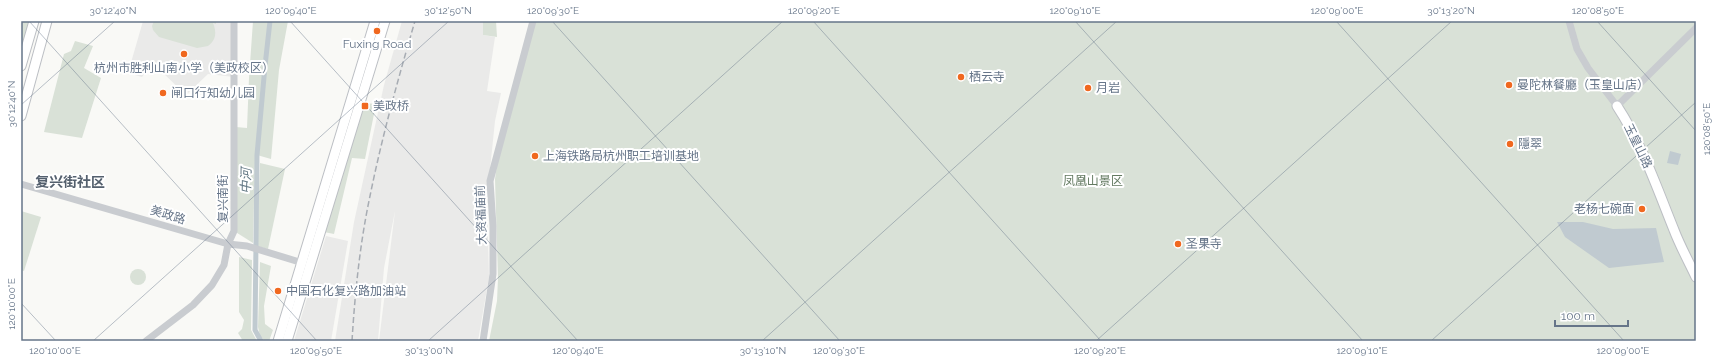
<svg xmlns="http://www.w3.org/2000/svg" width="1717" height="362" viewBox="0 0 1717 362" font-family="Raleway,'Noto Sans SC',sans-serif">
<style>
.built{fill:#eaeae9}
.green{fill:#d9e1d7}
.water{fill:#c0cad0}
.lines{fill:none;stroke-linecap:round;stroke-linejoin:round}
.canal{stroke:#c0cad0;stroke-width:5}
.major-casing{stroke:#bcbfc4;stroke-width:11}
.minor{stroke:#c9ccd0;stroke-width:7}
.major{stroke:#fff;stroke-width:9}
.rail{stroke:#a7acb3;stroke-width:1.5;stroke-dasharray:6 3;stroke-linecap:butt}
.ticks{fill:none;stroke:#667589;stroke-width:1;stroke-opacity:0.45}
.poi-dot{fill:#f0681f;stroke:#fff;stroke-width:1.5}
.labels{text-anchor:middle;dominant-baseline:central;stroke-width:4;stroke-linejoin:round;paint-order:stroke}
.poi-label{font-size:12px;fill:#667589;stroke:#fff;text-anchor:start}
.street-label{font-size:12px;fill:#667589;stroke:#fff}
.park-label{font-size:12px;fill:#637a61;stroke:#fff}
.water-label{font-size:13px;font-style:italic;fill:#627784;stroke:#fff}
.quarter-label{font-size:14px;font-weight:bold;fill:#54606e;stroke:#fff}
.neatline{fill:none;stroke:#667589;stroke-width:1.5}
.ticks-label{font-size:10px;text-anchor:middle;fill:#667589}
</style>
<rect width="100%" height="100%" fill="#f9f9f6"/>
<g class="built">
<polygon points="143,21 234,21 234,77 208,74 186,95 161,71 149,68 142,77 128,73"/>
<polygon points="402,21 483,21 483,35 495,37 487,91 501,93 495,121 487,198 489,277 478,341 379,341 395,211 384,268 378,341 335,341 354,222 384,85"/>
<polygon points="326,236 348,241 331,341 294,341"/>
</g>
<g class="green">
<polygon points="21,21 30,21 21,49"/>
<path d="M 154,21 L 216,21 L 216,24 L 213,23 C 217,33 216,40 208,46 L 197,48 L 159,37 L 153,30 L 152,26 Z"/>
<polygon points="253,21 268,21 255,159 253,243 234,231 236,127 247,128 249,78"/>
<polygon points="271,21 288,21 279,70 271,159 257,155"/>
<polygon points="483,21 496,21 497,37 483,35"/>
<polygon points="530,21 1696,21 1696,341 489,341 497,301 498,278 495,179 499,151"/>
<polygon points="75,41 93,46 84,68 101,78 82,138 44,132 64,54 71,51"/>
<polygon points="364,103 376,104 365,159 352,158 334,234 324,232"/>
<polygon points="260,163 285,169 268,249 257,246"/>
<polygon points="21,211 41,217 24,271 21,270"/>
<polygon points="239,257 252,260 251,330 257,341 243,341 238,333 242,329 244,320 239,312"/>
<polygon points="260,262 271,266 264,306 265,324 273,330 269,341 265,341 260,336 258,327"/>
<circle cx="138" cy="277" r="8"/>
</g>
<g class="water">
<polygon points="1670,151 1681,154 1678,165 1667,163"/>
<polygon points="1557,222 1583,222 1613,229 1656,228 1664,262 1609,268 1565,237"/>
</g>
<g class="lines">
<polyline class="canal" points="261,341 255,330 257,155 265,66 270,21"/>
<g class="major-casing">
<g id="major">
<polyline points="21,66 34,21"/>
<path d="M 1617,106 C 1642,144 1657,188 1674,230 C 1680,246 1689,262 1696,277"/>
<polyline points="21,116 47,21"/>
<polyline points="278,341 375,21"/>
<polyline points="287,341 385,21"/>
</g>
</g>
<g class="minor">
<polyline points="1569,21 1577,49 1588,68 1617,106 1696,28"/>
<polyline points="21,184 228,244 247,246 306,264"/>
<polyline points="146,341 193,305 212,285 224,265 228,244 234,231 234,21"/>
<polyline points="483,341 493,274 493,226 490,181 533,21"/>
</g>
<use href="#major" class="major"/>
<path class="rail" d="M 352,341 C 355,292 360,243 370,196 C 382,137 398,79 415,21"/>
</g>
<path class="ticks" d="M 29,21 L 317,341M 290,21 L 578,341M 552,21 L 840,341M 813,21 L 1101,341M 1075,21 L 1363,341M 1336,21 L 1624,341M 1597,21 L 1696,131M 21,105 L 115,21M 21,303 L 56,341M 93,341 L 449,21M 428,341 L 783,21M 762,341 L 1117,21M 1096,341 L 1452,21M 1431,341 L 1696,102"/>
<g class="poi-dot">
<circle cx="377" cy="31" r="4"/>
<circle cx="184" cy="54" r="4"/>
<circle cx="961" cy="77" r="4"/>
<circle cx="1509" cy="85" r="4"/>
<circle cx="1088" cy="88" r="4"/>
<circle cx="163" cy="93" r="4"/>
<rect x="361" y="102" width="8" height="8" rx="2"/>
<circle cx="1510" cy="144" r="4"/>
<circle cx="535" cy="156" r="4"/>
<circle cx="1642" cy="209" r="4"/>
<circle cx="1178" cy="244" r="4"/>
<circle cx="278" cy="291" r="4"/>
</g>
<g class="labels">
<g class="poi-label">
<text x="377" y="44" text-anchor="middle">Fuxing Road</text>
<text x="184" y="68" text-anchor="middle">杭州市胜利山南小学（美政校区）</text>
<text x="969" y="77">栖云寺</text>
<text x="1517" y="85">曼陀林餐廳（玉皇山店）</text>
<text x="1096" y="88">月岩</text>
<text x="171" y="93">闸口行知幼儿园</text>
<text x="373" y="106">美政桥</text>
<text x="1518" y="144">隱翠</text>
<text x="543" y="156">上海铁路局杭州职工培训基地</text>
<text x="1634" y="209" text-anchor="end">老杨七碗面</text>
<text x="1186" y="244">圣果寺</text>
<text x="286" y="291">中国石化复兴路加油站</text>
</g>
<g class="street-label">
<text transform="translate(1638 146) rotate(64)">玉皇山路</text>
<text transform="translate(223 199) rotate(-90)">复兴南街</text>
<text transform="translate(168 215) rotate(17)">美政路</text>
<text transform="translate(481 215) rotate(-92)">大资福庙前</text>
</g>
<g class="park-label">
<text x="1093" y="181">凤凰山景区</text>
</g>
<g class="water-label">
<text transform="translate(246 181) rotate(-89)">中河</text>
</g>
<g class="quarter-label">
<text x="70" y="182">复兴街社区</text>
</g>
</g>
<rect width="1717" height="362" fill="none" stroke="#ffffff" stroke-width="44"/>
<path d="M1555 320v6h73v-6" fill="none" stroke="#667589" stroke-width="2"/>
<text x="1561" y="320" font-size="12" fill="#667589" stroke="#ffffff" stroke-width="3" paint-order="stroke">100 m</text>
<rect x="22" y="22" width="1673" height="318" class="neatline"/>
<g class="ticks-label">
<text x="113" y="14">30°12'40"N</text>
<text x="291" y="14">120°09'40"E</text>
<text x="448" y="14">30°12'50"N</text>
<text x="553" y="14">120°09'30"E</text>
<text x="814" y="14">120°09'20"E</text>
<text x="1075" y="14">120°09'10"E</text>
<text x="1337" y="14">120°09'00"E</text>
<text x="1451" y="14">30°13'20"N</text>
<text x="1598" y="14">120°08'50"E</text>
<text transform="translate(11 104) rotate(-90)" y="4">30°12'40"N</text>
<text transform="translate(1706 129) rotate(-90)" y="4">120°08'50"E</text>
<text transform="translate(11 304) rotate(-90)" y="4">120°10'00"E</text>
<text x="55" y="354">120°10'00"E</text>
<text x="316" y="354">120°09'50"E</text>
<text x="429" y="354">30°13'00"N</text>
<text x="578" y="354">120°09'40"E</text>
<text x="763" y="354">30°13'10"N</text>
<text x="839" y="354">120°09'30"E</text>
<text x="1100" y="354">120°09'20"E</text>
<text x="1362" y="354">120°09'10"E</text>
<text x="1623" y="354">120°09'00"E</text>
</g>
</svg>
